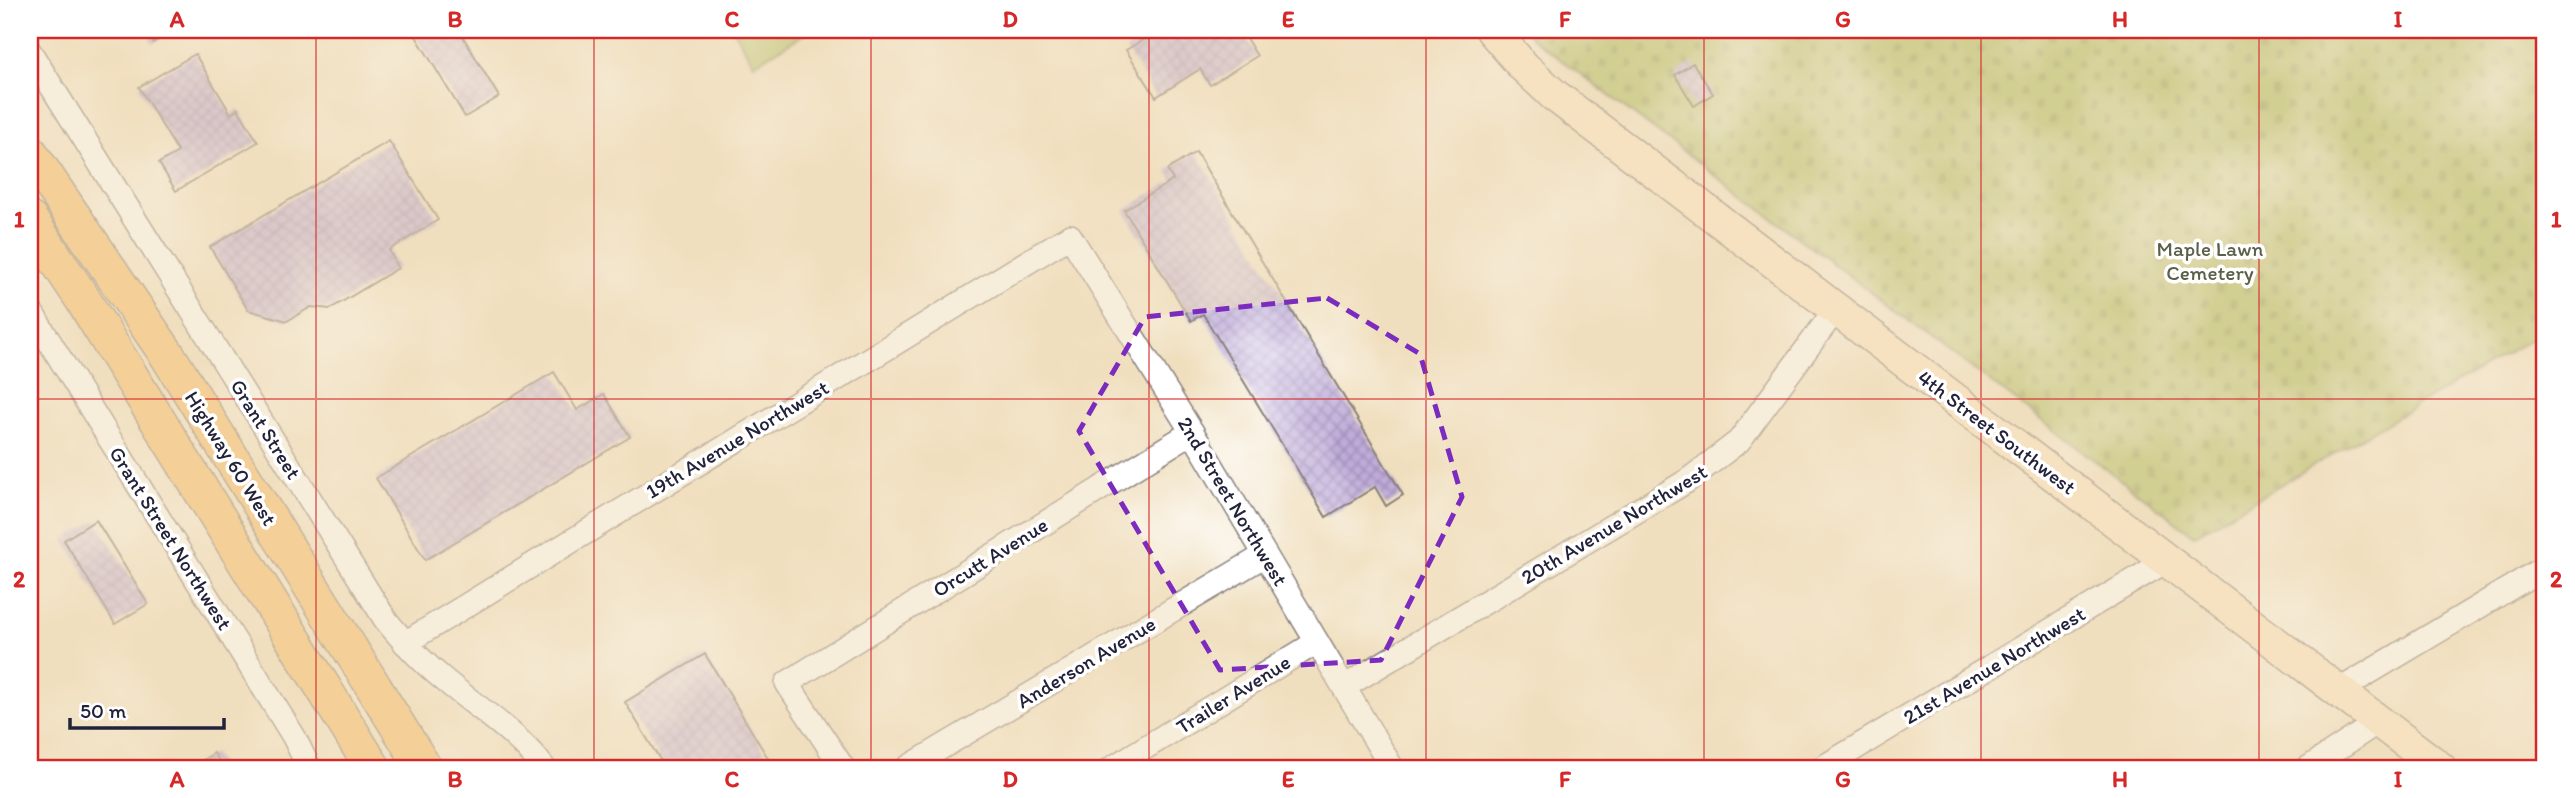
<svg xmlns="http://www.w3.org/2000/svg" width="2575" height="798" viewBox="0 0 2575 798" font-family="Itim,sans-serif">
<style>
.cemetery{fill:url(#cemetery-stones);stroke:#686f4c;stroke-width:2}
.pitch{fill:#adbc5e;stroke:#686f4c;stroke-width:2}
.building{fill:url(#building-cross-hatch)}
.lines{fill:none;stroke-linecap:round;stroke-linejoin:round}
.street-casing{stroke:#89807c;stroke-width:26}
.secondary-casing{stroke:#89807c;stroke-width:35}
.primary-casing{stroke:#89807c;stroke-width:38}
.street{stroke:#fff;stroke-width:23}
.secondary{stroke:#fce5c4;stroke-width:32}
.primary{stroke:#f8bf6c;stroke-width:35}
.marked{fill:none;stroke:#7b2cbf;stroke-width:5;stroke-dasharray:14 9;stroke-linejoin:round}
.grid{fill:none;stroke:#d62828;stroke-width:2;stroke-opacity:0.55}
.labels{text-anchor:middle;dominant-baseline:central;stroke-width:7;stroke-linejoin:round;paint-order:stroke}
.park-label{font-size:21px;fill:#5a6049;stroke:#fff}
.street-label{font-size:21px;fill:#22223b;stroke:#fff}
.neatline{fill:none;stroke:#d62828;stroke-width:2.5}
.grid-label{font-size:23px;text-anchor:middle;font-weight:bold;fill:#d62828}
</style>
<defs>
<pattern id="cemetery-stones" width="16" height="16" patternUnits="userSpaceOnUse" patternTransform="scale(1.75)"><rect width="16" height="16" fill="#adbc5e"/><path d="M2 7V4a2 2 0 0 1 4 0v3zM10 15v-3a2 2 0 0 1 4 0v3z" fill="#95a153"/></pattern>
<pattern id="building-cross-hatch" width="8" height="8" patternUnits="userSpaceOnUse" patternTransform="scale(1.75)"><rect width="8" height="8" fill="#c0acda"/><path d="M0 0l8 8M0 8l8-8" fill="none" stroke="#9c8cb2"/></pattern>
</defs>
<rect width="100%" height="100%" fill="#fff"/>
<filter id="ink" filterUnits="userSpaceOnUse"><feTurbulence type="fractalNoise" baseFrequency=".0143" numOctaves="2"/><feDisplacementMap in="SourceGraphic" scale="14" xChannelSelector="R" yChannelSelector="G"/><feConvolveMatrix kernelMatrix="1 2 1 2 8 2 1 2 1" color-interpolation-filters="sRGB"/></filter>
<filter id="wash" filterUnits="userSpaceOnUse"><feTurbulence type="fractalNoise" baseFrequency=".00686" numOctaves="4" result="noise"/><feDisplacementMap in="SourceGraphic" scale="28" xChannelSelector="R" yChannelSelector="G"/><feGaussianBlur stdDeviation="1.57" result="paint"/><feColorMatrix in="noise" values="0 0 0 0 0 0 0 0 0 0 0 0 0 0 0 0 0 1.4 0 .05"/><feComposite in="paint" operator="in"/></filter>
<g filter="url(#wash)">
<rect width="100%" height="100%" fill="#f0dfbe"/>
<polygon class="cemetery" points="1526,30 2545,30 2545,331 2194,535 1531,37"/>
<polygon class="pitch" points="733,30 811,30 754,64"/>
<g id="blocks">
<g class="building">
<polygon points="145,30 175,30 153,43"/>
<polygon points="420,30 459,30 499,97 465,117 414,33"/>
<polygon points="1159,30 1241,30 1257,56 1210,85 1200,69 1156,97 1126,50"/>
<polygon points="195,54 231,114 238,109 258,142 176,191 159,163 178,152 139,87"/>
<polygon points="1693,63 1713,94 1694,106 1675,75"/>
<polygon points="389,141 438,220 389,250 398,268 330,309 311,307 287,321 248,310 210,247"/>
<polygon points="1196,152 1403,495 1386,506 1375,487 1326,517 1203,314 1191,321 1124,210 1173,180 1167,170"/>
<polygon points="554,372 577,410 604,394 630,437 425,560 376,478"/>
<polygon points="96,520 148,604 115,624 64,540"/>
<polygon points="705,654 774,768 665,768 625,702"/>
<polygon points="214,753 223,768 191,768"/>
</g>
</g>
</g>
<g filter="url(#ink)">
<use href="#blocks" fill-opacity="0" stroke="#89807c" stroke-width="2"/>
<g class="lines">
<g class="street-casing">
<g id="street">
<path d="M 30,52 L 385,619 C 402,640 421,661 442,678 C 477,708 516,731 544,768"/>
<polyline points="30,310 294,737 309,768"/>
<polyline points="405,643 1070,236 1192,432 1392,768"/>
<polyline points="1344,687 1687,481 1739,441 1836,309"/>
<polyline points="2338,691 2545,567"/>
<polyline points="843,768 787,683 1192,432"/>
<polyline points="907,768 1265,555"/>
<polyline points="1112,768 1317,642"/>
<polyline points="1822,768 2166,561"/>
<polyline points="2308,768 2378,722"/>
</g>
</g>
<g class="secondary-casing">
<polyline id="secondary" points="1492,30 1523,66 1554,95 2440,768"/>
</g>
<g class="primary-casing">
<g id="primary">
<polyline points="30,153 168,356 424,768"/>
<polyline points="30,220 82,298 373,768"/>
</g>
</g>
<use href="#street" class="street"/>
<use href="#secondary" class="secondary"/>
<use href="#primary" class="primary"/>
</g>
</g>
<path d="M0 0H2575V798H0ZM 1327,298 L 1420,354 L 1462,497 L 1381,660 L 1220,670 L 1079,431 L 1145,317 Z" fill="#f0dfbe" fill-opacity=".55" fill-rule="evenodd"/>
<path class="marked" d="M 1327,298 L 1420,354 L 1462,497 L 1381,660 L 1220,670 L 1079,431 L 1145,317 Z"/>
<path class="grid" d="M 316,30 L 316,768M 594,30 L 594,768M 871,30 L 871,768M 1149,30 L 1149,768M 1426,30 L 1426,768M 1704,30 L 1704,768M 1981,30 L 1981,768M 2259,30 L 2259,768M 30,399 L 2545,399"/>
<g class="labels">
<g class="park-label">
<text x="2210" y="248">Maple Lawn<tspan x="2210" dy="24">Cemetery</tspan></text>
</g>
<g class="street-label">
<text transform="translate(266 429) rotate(58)">Grant Street</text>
<text transform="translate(1997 432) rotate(37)">4th Street Southwest</text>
<text transform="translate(737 439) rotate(-31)">19th Avenue Northwest</text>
<text transform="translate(231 458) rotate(58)">Highway 60 West</text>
<text transform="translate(1233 501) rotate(59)">2nd Street Northwest</text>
<text transform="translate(1614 524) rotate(-31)">20th Avenue Northwest</text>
<text transform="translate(171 538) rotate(58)">Grant Street Northwest</text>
<text transform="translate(990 557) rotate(-32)">Orcutt Avenue</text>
<text transform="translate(1086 662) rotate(-31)">Anderson Avenue</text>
<text transform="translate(1994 665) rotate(-31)">21st Avenue Northwest</text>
<text transform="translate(1233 694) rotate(-32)">Trailer Avenue</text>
</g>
</g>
<rect width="2575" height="798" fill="none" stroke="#fff" stroke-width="77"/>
<path d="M70 718v10h154v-10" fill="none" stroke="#22223b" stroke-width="3.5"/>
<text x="80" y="718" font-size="21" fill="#22223b" stroke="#ffffff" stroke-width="5" paint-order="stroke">50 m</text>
<rect x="38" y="38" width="2498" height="722" class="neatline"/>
<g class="grid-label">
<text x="177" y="27">A</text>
<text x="455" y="27">B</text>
<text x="732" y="27">C</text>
<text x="1010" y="27">D</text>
<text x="1288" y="27">E</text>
<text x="1565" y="27">F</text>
<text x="1843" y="27">G</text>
<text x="2120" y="27">H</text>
<text x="2398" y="27">I</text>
<text x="19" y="227">1</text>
<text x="2556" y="227">1</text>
<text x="19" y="587">2</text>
<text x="2556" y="587">2</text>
<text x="177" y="787">A</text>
<text x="455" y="787">B</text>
<text x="732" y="787">C</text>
<text x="1010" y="787">D</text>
<text x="1288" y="787">E</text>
<text x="1565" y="787">F</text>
<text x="1843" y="787">G</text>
<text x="2120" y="787">H</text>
<text x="2398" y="787">I</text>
</g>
</svg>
